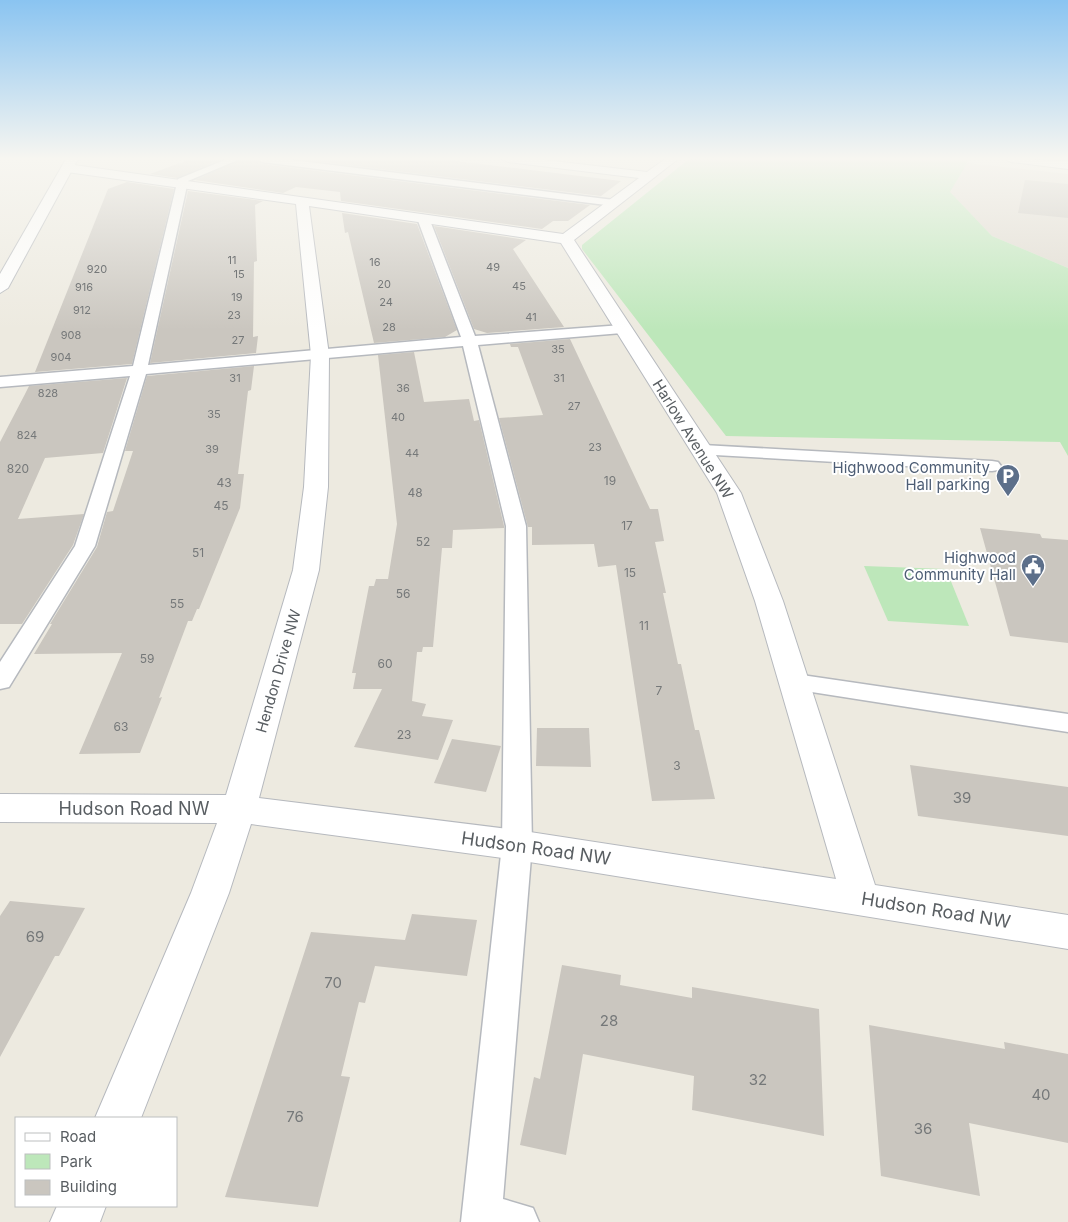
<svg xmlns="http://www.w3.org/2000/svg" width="1068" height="1222" viewBox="0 0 1068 1222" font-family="Inter,sans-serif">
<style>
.education{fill:#e0dbd1}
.green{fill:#bde7ba}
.building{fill:#cac6bf}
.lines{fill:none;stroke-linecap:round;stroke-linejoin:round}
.service-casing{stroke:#b6b9be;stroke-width:3}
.minor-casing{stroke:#b6b9be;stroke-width:2}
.tertiary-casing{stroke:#b6b9be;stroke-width:2}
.service{fill:#fff;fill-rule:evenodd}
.minor{fill:#fff;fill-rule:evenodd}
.tertiary{fill:#fff;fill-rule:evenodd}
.labels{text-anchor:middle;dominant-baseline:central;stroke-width:4;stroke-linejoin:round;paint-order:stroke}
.far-number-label{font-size:11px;fill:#757879}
.number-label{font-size:12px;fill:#757879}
.street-label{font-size:15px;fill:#595e62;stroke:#fff}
.service-label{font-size:15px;fill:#4e5e75;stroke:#fff;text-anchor:end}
.near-number-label{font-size:15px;fill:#757879}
.near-street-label{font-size:18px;fill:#595e62;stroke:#fff}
</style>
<rect width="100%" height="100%" fill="#edeae0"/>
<polygon class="education" points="967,163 1068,174 1068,268 992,236 949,192"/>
<g class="green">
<polygon points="689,159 969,160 950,192 992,236 1068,268 1068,456 1060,442 726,436 582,249 582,245"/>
<polygon points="864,566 946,569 969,626 888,621"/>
</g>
<g class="building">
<polygon points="191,159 222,159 177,178 150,174"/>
<polygon points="242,159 255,159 262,164 590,205 568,221 553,221 542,229 341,201 340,192 296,187 283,193 195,180"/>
<polygon points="298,159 439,159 621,181 601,196"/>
<polygon points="1025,180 1068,184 1068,218 1018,213"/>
<polygon points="127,182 174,189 132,364 35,372 108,189"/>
<polygon points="188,191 263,201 255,205 257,261 254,262 253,337 258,336 256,353 150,363"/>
<polygon points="342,213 417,224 457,330 445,337 374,343 348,232 345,233"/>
<polygon points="434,226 526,240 513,249 564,327 487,333 474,329"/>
<polygon points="570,339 650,509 658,509 664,541 655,542 666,593 663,593 678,664 681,664 695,730 699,730 715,799 652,801 616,565 598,567 594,544 532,545 532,527 528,527 499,418 543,415 518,347 511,347 510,344"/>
<polygon points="414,352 424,402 469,399 474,421 479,420 504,526 504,528 453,530 452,548 442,548 433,647 423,647 422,652 417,652 412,701 426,704 422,716 453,720 438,760 354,747 382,689 353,689 356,673 352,673 369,586 374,586 376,579 388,579 397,524 378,355"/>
<polygon points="254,366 251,390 248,391 238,474 244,474 240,508 199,609 197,609 192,621 188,621 159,698 162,697 140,753 79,754 122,653 34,654 52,624 50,624 97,547 107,512 113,511 133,451 125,451 147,376"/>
<polygon points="127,378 103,453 45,458 18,519 84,514 73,545 22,624 0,624 0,442 24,396 29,386"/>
<polygon points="980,528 1040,534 1042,538 1068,540 1068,643 1010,636"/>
<polygon points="537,728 589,728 591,767 536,766"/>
<polygon points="452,739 501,746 486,792 434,783"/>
<polygon points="910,765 1068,787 1068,836 918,816"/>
<polygon points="10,901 85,908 59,956 55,956 0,1057 0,916"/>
<polygon points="412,914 477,920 467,976 375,966 365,1003 359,1002 341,1076 350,1077 318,1207 225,1197 311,932 405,940"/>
<polygon points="562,965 621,975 620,985 692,998 692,987 819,1009 824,1136 692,1110 694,1076 583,1054 566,1155 520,1145 534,1077 540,1079"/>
<polygon points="869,1025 1005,1049 1004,1042 1068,1054 1068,1143 969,1123 980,1196 881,1176"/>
</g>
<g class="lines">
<g class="service-casing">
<g id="service">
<polygon points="227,159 240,159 188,181 148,365 461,337 417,218 423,215 429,218 475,336 622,325 629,329 622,333 478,345 526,526 532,845 503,1199 533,1208 539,1222 461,1222 502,845 506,526 463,346 146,374 95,546 9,687 0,689 0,662 75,546 130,376 0,387 0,377 133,366 178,179"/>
<polygon points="257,159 284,159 614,200 619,203 614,206 262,162"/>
<polygon points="703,445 992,461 998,462 1001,466 998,470 992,471 697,454 694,450 697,446"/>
<polygon points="795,674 1068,714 1068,732 786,688 783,682 786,676"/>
</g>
</g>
<g class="minor-casing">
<g id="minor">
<path d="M 502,159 L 536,159 L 647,172 L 665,159 L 678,159 L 574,240 L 741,493 L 783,601 L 875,885 L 1068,915 L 1068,949 L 517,860 L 251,824 L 229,893 L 141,1118 L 95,1118 L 191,893 L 217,823 L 0,822 L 0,794 L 226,795 L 293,570 L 304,487 L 311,355 L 296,204 L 67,172 L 61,168 L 67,164 L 563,234 L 639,178 L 508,162 ZM 309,206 L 561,243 L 717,493 L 755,601 L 836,879 L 517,830 L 259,798 L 319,570 L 328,487 L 329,355 Z"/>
<polygon points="57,1206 106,1206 100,1222 50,1222"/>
</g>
</g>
<g class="tertiary-casing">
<g id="tertiary">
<polygon points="66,159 78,159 8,288 0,293 0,274"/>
<polygon points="1005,159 1068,161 1068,169 1011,162"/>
</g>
</g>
<use href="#service" class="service"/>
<use href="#minor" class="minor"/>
<use href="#tertiary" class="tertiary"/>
</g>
<linearGradient id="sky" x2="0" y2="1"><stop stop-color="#8ac4f1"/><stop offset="0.48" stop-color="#f7f6f1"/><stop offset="1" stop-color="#f7f6f1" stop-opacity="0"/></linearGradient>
<rect width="1068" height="330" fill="url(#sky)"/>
<defs>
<g id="parking-pin" transform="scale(1.25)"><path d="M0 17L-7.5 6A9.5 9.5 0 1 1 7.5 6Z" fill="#5c6f8a" stroke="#fff"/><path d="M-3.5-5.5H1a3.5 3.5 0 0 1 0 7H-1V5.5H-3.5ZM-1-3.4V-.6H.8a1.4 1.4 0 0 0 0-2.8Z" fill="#fff"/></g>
<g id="civic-pin" transform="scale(1.25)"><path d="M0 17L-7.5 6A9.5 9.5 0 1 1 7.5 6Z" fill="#5c6f8a" stroke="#fff"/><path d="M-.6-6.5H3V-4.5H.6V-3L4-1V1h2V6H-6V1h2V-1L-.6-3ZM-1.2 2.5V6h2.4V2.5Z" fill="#fff"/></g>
</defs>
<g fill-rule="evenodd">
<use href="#parking-pin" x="1008" y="476"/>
<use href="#civic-pin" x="1033" y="566"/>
</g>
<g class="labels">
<g class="far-number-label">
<text x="232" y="260">11</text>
<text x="375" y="262">16</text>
<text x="493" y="267">49</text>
<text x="97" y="269">920</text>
<text x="239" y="274">15</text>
<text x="384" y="284">20</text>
<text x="519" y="286">45</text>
<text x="84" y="287">916</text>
<text x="237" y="297">19</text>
<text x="386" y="302">24</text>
<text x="82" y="310">912</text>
<text x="234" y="315">23</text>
<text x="531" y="317">41</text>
<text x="389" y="327">28</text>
<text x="71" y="335">908</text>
<text x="238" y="340">27</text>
<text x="558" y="349">35</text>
<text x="61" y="357">904</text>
<text x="235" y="378">31</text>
<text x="559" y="378">31</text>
<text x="403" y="388">36</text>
<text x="48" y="393">828</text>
<text x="574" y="406">27</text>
<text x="214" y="414">35</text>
<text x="398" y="417">40</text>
<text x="27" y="435">824</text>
<text x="595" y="447">23</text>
<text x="212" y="449">39</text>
<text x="412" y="453">44</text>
</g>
<g class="number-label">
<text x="18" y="468">820</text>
<text x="610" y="480">19</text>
<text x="224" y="482">43</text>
<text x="415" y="492">48</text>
<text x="221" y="505">45</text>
<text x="627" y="525">17</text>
<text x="423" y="541">52</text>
<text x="198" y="552">51</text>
<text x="630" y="572">15</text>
<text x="403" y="593">56</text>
<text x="177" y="603">55</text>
<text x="644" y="625">11</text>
<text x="147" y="658">59</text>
<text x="385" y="663">60</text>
<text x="659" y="690">7</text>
<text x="121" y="726">63</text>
<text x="404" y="734">23</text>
<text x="677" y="765">3</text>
</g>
<g class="street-label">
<text transform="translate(693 439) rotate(58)">Harlow Avenue NW</text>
<text transform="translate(278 671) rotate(-74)">Hendon Drive NW</text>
</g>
<g class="service-label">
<text x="990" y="467">Highwood Community<tspan x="990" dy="17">Hall parking</tspan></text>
<text x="1016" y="557">Highwood<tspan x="1016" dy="17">Community Hall</tspan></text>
</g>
<g class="near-number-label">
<text x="962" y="797">39</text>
<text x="35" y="936">69</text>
<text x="333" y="982">70</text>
<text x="609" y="1020">28</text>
<text x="758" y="1079">32</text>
<text x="1041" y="1094">40</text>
<text x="295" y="1116">76</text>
<text x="923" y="1128">36</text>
</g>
<g class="near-street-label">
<text x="134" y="808">Hudson Road NW</text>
<text transform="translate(536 848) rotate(8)">Hudson Road NW</text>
<text transform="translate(936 910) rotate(9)">Hudson Road NW</text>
</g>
</g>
<rect x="15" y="1117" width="162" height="90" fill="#ffffff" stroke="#bdbfc0"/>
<rect x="25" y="1133" width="25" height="8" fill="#ffffff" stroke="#bdbfc0"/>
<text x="60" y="1142" font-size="15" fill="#595e62">Road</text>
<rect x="25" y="1154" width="25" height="15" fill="#bde7ba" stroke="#bdbfc0"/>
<text x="60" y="1167" font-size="15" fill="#595e62">Park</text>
<rect x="25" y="1180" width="25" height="15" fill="#cac6bf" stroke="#bdbfc0"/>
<text x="60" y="1192" font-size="15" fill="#595e62">Building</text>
</svg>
